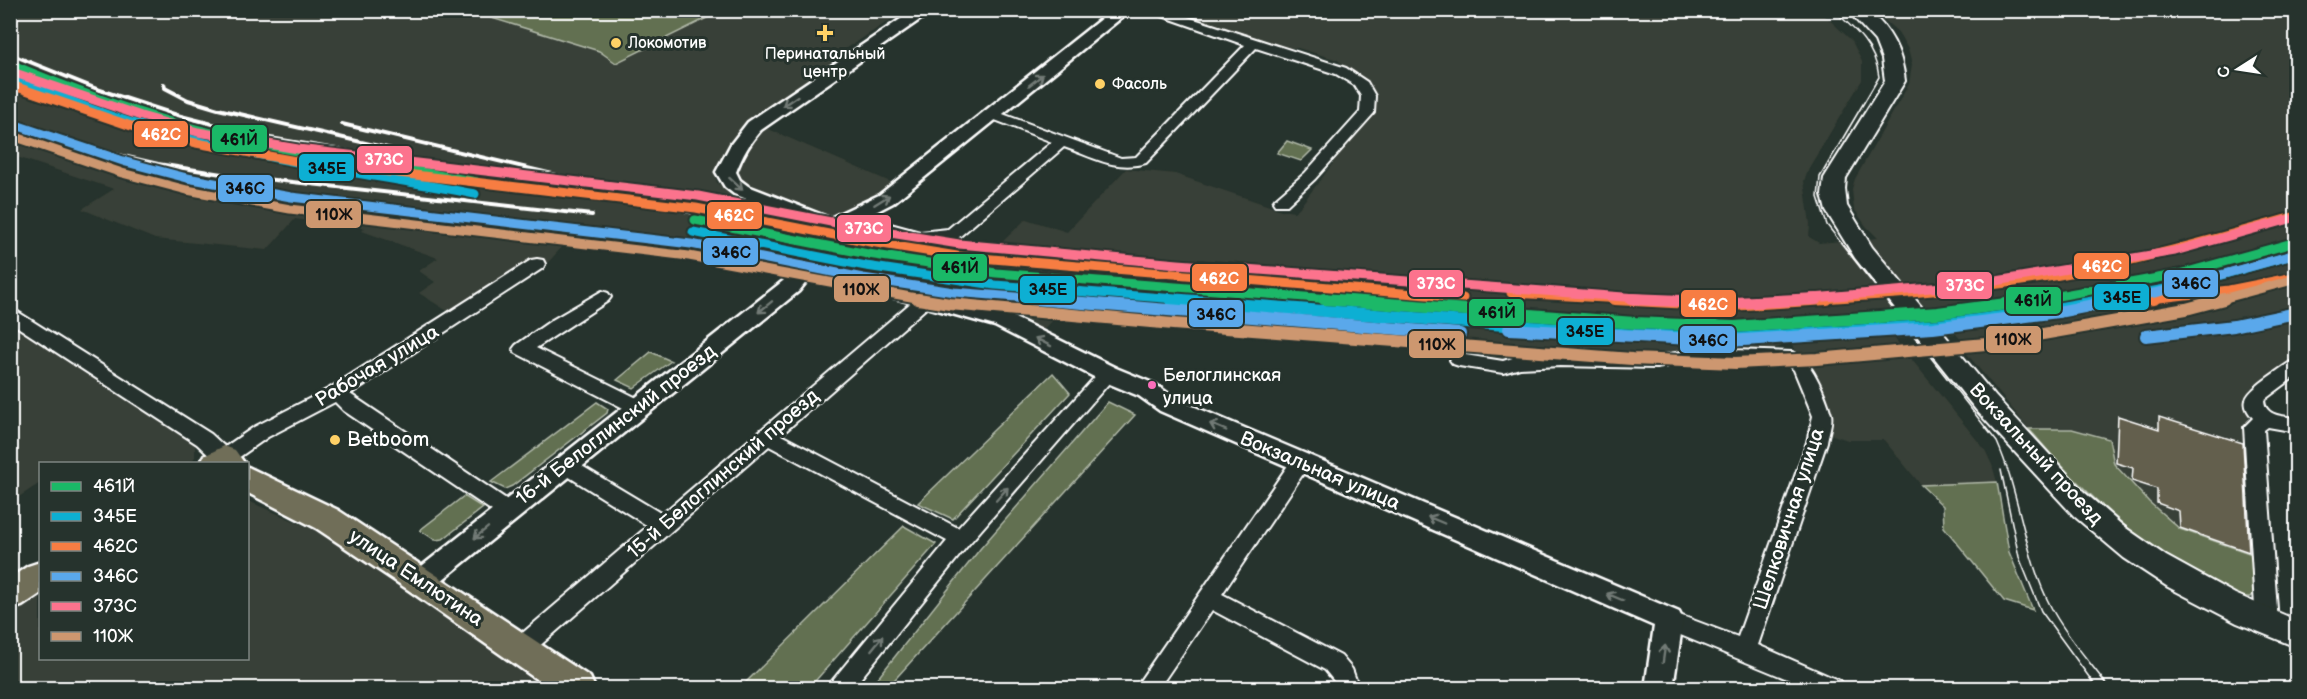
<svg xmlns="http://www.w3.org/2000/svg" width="2307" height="699" viewBox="0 0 2307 699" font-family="'Balsamiq Sans',sans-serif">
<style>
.built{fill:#394037}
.green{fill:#627051;stroke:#b0b8a8;stroke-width:1.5}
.building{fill:#645f4d;stroke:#fff;stroke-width:1.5}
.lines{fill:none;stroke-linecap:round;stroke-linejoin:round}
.tertiary-tunnel{stroke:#3c4742;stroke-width:19;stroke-dasharray:19 9;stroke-linecap:butt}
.minor-casing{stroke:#fff;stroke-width:4}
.tertiary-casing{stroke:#fff;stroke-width:5}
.secondary-casing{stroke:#fff;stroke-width:4}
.primary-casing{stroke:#fff;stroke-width:5}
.minor{fill:#26332d;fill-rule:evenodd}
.tertiary{fill:#26332d;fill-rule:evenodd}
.secondary{fill:#26332d;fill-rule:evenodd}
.primary{fill:#706e59;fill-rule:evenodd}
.tram{stroke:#fff;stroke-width:1.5}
.rail{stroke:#fff;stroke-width:4}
.rail-1-far1-casing{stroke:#26332d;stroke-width:13}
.rail-1-casing{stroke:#26332d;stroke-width:16}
.rail-2-far1-casing{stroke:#26332d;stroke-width:13}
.rail-2-casing{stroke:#26332d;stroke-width:16}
.rail-3-far1-casing{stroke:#26332d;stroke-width:13}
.rail-3-casing{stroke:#26332d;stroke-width:16}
.rail-4-far1-casing{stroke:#26332d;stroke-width:13}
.rail-4-casing{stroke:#26332d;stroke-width:16}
.rail-5-far1-casing{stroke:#26332d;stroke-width:13}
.rail-5-casing{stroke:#26332d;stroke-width:16}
.rail-6-far1-casing{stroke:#26332d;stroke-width:13}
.rail-6-casing{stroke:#26332d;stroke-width:16}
.rail-1-far1{stroke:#1ab867;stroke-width:9}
.rail-1{stroke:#1ab867;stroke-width:12}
.rail-2-far1{stroke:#0dafd3;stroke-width:9}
.rail-2{stroke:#0dafd3;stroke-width:12}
.rail-3-far1{stroke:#f77d43;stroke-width:9}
.rail-3{stroke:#f77d43;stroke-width:12}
.rail-4-far1{stroke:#5aa8eb;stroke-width:9}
.rail-4{stroke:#5aa8eb;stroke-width:12}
.rail-5-far1{stroke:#fc738d;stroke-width:9}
.rail-5{stroke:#fc738d;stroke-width:12}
.rail-6-far1{stroke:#cd976f;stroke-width:9}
.rail-6{stroke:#cd976f;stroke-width:12}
.oneway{stroke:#727a76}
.poi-dot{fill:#ffd166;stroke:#26332d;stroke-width:2}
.bus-dot{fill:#fb6dba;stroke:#26332d;stroke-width:2}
.labels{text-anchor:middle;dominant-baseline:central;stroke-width:6;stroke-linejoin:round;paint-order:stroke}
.far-poi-label{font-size:16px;fill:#fff;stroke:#26332d;text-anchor:start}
.bus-label{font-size:18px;fill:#fff;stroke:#26332d;text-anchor:start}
.street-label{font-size:20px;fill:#fff;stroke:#26332d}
.poi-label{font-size:20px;fill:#fff;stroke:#26332d;text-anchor:start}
.line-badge{stroke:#26332d;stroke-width:2}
.badge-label{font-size:16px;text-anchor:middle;font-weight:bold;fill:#fff}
.pale-badge-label{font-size:16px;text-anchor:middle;font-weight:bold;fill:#111}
</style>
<rect width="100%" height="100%" fill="#26332d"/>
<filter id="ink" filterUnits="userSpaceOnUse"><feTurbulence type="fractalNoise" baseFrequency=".0167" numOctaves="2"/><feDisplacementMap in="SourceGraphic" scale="12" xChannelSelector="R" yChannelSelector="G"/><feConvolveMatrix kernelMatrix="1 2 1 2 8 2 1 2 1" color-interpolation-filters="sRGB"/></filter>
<g filter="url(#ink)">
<g class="built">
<polygon points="11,11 469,11 599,51 616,63 721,11 904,11 838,54 843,57 750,119 718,166 715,175 717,183 735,192 810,222 814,231 792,256 783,260 609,234 571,237 543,268 529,265 452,314 419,293 435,282 419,271 438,258 362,231 365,228 295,219 267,250 155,239 82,209 114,189 11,155"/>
<polygon points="1160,11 1820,11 1852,41 1862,62 1862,80 1810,166 1804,181 1810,224 1809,237 1819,243 1878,238 1866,226 1854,209 1852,189 1855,179 1909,84 1912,65 1908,49 1898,32 1874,11 2296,11 2296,365 2243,406 2250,411 2246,428 2252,554 2180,529 2149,502 2114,464 2072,429 2029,429 1963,349 1968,348 1956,334 1895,339 1985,450 1992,465 1997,482 1921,485 1884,440 1848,440 1827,433 1808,367 1790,342 1771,351 1655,358 1548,352 1537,357 1503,362 1421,350 1422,343 1351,335 1294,333 1291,340 1218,332 1062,309 1042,331 1011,318 819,263 818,259 833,234 849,226 859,226 917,240 996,248 1026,219 1067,232 1126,169 1175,174 1281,210 1294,212 1299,208 1334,162 1345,141 1375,112 1375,96 1365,81 1348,71 1338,60 1298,48 1279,48"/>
<polygon points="766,128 895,184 880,196 832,218 820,216 748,186 738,177 739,160 753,139"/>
<polygon points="11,325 195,445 195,457 190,464 40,464 40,483 11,502"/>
<polygon points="248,501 319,532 415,594 550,688 11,688 11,606 40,587 40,658 248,658"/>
</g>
<g class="green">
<polygon points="469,11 721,10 721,11 616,63 599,51"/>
<polygon points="1287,141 1312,150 1301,161 1277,153"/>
<polygon points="651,352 671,361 634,388 617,380"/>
<polygon points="1053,373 1070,393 953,519 918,503"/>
<polygon points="597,402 608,409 607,413 512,486 505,489 491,482"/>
<polygon points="1108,402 1135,415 887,688 870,688 980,549"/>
<path d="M 2029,429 L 2072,429 L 2109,439 L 2114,464 L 2149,502 L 2180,529 L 2252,554 L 2254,593 L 2251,597 L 2242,597 C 2214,583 2184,569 2158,551 C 2109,516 2067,474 2029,429 Z"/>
<polygon points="1997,482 2009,552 2033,610 2004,601 1944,527 1943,506 1921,485"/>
<polygon points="464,496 483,508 443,539 435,540 420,530"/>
<polygon points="904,526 936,544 809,688 740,688"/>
</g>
<polygon class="building" points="2118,416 2159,429 2159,417 2243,443 2249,552 2180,528 2179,511 2157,503 2157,489 2132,481 2133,468 2116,463"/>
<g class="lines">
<polyline class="tertiary-tunnel" points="809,256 826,234"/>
<g class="minor-casing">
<g id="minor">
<path d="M 1145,10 L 1166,10 L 1346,68 L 1367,82 L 1375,96 L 1374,113 L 1315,179 L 1287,205 L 1275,205 L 1273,202 L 1275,199 L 1305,173 L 1360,112 L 1361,96 L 1354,85 L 1336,74 L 1256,48 L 1146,163 C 1116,172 1093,157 1064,147 L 958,238 L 920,242 L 860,227 L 849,214 L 851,210 L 863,210 L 872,219 L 920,232 L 948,229 L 1052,142 L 987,117 L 985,114 L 992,110 L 1121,158 L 1136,157 L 1245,45 Z"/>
<polygon points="537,259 543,260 545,264 543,268 350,394 515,505 518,511 515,517 508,519 501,517 344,411 335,402 268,437 231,463 217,463 197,444 10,322 10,307 211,434 225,447 254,427 330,388 531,260"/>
<polygon points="602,291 608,293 611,297 608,301 536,348 645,402 647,407 645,412 638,414 631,412 516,353 513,349 516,345 552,320"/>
<polygon points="926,293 932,295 935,299 932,303 781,435 958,528 1102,369 1108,367 1114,369 1117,374 968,545 853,688 829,688 832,681 947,541 769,446 528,656 520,659 512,656 509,649 512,642 648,526 558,470 555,465 558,460 565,458 572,460 662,514 920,295"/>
<path d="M 1701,349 L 1792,352 C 1811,357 1826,396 1831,414 C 1833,422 1828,434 1827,442 L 1758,645 L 1840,681 L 1843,688 L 1809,688 L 1661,627 L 1658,620 L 1661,613 L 1669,611 L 1738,637 L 1807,442 L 1813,416 L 1794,370 L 1787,364 L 1701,361 L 1656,368 L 1560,366 L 1520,368 L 1503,373 L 1459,366 L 1453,364 L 1450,360 L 1453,356 L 1459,354 L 1503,361 L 1519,356 L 1560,354 L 1656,356 Z"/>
<path d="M 2296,361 L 2296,376 L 2264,400 C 2265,417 2284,416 2296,418 L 2296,432 L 2268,427 L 2264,430 L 2278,623 L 2275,630 L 2267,632 L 2259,630 L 2256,623 L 2244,427 L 2253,418 C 2249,413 2244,407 2246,400 C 2248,389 2279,370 2290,362 Z"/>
<polygon points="1300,456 1307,458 1310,463 1307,468 1222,594 1341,656 1352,669 1359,688 1337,688 1334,681 1325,670 1212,610 1159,688 1135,688 1293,458"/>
</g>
</g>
<g class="tertiary-casing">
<g id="tertiary">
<path d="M 914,10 L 934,10 L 761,130 C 750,142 742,156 736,172 L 740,180 L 748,186 L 830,218 L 879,195 L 1112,10 L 1131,10 L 893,203 L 864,218 L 830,231 L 734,194 L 725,187 L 716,172 L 731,144 L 748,122 Z"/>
<polygon points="809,249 816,251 819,256 817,262 1011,316 1116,368 1155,384 1176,399 1679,612 1683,620 1673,688 1645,688 1654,626 1160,411 1139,396 1100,380 995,326 812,275 799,291 431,589 422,592 413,589 409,581 413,573 783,281 792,273 802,251"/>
</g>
</g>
<g class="secondary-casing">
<path id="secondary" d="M 1847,10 L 1868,10 C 1891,30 1902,51 1905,81 L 1846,178 L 1845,189 L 1847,206 L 1872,247 L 1995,396 L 2084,492 L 2123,526 L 2166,556 L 2235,594 L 2296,620 L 2296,647 L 2237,623 L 2168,587 L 2124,558 L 2074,516 L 1976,410 L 1855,258 L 1826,211 L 1822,195 L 1824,178 L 1885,81 L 1882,59 L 1875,41 Z"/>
</g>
<g class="primary-casing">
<g id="primary">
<polygon points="224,446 235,450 245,464 200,464 204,456"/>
<polygon points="248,467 338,510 590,677 595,688 549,688 410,591 316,528 248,493"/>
<polygon points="40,562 40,594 22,606 10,610 10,578 28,566"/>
</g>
</g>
<use href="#minor" class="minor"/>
<use href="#tertiary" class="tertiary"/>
<use href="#secondary" class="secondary"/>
<use href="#primary" class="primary"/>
<g class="tram">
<path d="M 1833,10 C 1855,29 1876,47 1879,77 L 1820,177 L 1818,197 L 1827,225 L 1997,442 C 2021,496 2024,557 2052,609 C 2065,635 2092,664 2109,688"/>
<polyline points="2001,470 2019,557 2041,611 2097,688"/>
</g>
<g class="rail">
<polyline points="10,54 97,89 177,115 264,137 573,188 699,214"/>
<polyline points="164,84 165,88 188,100 218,109 396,150"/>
<path d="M 10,86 C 67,108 124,128 183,142 C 279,165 379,171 477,182"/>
<polyline points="10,123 76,145 158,164 228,175 592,215"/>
<polyline points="342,124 633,193"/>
<polyline points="10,134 62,149"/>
</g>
<g class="rail-1-far1-casing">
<g id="rail-1-far1">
<path d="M 10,64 C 65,87 120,108 177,124 C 275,151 377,164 477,182"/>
<polyline points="695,220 868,254 996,273 1343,300"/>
<polyline points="2036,300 2180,274 2296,242"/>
</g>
</g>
<g class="rail-1-casing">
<polyline id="rail-1" points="1324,299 1635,323 1734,327 1938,313 2044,299"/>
</g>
<g class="rail-2-far1-casing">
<g id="rail-2-far1">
<path d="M 10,77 C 63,99 118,121 174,135 C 273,161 374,175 475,194"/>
<polyline points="693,232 866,266 995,285 1189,300"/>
<polyline points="2104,300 2182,286 2296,254"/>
</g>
</g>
<g class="rail-2-casing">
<polyline id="rail-2" points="1170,299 1634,335 1735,339 1940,325 2039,312 2112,299"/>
</g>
<g class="rail-3-far1-casing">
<g id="rail-3-far1">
<polyline points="14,86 137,128 196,143 296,161 696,208 870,242 957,256 1463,298"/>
<polyline points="1511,293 1641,300"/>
<path d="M 1804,300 C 1887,295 1971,290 2054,276 C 2135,262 2214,239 2293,217"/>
<polyline points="2142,300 2229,290 2294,277"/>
</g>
</g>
<g class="rail-3-casing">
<g id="rail-3">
<polyline points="1614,299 1729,305 1827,299"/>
<polyline points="2142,300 2154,299"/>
</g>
</g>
<g class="rail-4-far1-casing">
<g id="rail-4-far1">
<polyline points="10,123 126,162 187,178 291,197 691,244 863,278 954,292 1052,300"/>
<polyline points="2118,300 2159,292 2296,254"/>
</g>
</g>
<g class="rail-4-casing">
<g id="rail-4">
<polyline points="1034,299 1460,334"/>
<polyline points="1509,329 1728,341 1933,328 2058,312 2125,299"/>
<polyline points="2146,336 2234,326 2296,313"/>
</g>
</g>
<g class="rail-5-far1-casing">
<g id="rail-5-far1">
<polyline points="18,74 141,116 198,132 298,149 698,196 872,230 959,244 1178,264 1664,300"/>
<polyline points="1789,300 1978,284 2175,251 2290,219"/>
</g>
</g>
<g class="rail-5-casing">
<polyline id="rail-5" points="1631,299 1734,303 1816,299"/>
</g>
<g class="rail-6-far1-casing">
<g id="rail-6-far1">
<polyline points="10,135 122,173 187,190 290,209 689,256 927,300"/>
<polyline points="2218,300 2296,279"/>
</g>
</g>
<g class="rail-6-casing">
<polyline id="rail-6" points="918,299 950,304 1173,324 1632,359 1736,363 1817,359 1986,344 2186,309 2224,299"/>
</g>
<use href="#rail-1-far1" class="rail-1-far1"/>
<use href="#rail-1" class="rail-1"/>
<use href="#rail-2-far1" class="rail-2-far1"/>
<use href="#rail-2" class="rail-2"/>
<use href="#rail-3-far1" class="rail-3-far1"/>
<use href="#rail-3" class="rail-3"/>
<use href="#rail-4-far1" class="rail-4-far1"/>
<use href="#rail-4" class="rail-4"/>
<use href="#rail-5-far1" class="rail-5-far1"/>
<use href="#rail-5" class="rail-5"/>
<use href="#rail-6-far1" class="rail-6-far1"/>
<use href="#rail-6" class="rail-6"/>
</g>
<defs><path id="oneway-shaft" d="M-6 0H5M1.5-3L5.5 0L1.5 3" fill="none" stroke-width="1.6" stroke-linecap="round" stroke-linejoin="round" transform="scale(1.5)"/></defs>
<g class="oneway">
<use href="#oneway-shaft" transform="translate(1036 80) rotate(-38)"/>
<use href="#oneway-shaft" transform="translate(790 101) rotate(146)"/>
<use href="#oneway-shaft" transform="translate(736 184) rotate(42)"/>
<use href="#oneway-shaft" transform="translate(882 200) rotate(-32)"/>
<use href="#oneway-shaft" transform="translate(765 307) rotate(141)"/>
<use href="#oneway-shaft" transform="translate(1043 342) rotate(-153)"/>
<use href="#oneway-shaft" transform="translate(1218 427) rotate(-157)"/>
<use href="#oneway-shaft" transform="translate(1002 494) rotate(-48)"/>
<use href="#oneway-shaft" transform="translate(1436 520) rotate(-157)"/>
<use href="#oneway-shaft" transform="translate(481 533) rotate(141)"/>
<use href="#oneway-shaft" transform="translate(1615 597) rotate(-157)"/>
<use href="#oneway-shaft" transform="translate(877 643) rotate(-51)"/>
<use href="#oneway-shaft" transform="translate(1664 654) rotate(-82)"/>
</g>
</g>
<g class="poi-dot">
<path d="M822 24h6v6h6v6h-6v6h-6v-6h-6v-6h6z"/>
<circle cx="616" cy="43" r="6"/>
<circle cx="1100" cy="84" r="6"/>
<circle cx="335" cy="440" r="6"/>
</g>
<circle class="bus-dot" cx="1152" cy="385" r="5"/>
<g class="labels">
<g class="far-poi-label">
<text x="628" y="43">Локомотив</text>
<text x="825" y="54" text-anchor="middle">Перинатальный<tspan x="825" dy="18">центр</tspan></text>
<text x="1112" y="84">Фасоль</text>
</g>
<g class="bus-label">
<text x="1163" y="375">Белоглинская<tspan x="1163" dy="23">улица</tspan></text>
</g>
<g class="street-label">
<text transform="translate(377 366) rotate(-31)">Рабочая улица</text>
<text transform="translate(616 425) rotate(-38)">16-й Белоглинский проезд</text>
<text transform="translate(2036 454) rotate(47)">Вокзальный проезд</text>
<text transform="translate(1320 471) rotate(23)">Вокзальная улица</text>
<text transform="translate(723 474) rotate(-41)">15-й Белоглинский проезд</text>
<text transform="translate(1789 519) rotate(-72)">Шелковичная улица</text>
<text transform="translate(416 578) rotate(34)">улица Емлютина</text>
</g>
<g class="poi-label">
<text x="347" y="440">Betboom</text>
</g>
</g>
<g class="line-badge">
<rect x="133" y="120" width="56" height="28" rx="6" fill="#f77d43"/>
<rect x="211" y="124" width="57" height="29" rx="6" fill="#1ab867"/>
<rect x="356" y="145" width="57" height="29" rx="6" fill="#fc738d"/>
<rect x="298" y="153" width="57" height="29" rx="6" fill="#0dafd3"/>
<rect x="217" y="174" width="57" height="29" rx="6" fill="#5aa8eb"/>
<rect x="305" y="200" width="57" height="29" rx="6" fill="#cd976f"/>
<rect x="706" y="201" width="57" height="29" rx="6" fill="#f77d43"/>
<rect x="836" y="214" width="56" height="29" rx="6" fill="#fc738d"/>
<rect x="702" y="237" width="57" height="29" rx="6" fill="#5aa8eb"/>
<rect x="2073" y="252" width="57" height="28" rx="6" fill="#f77d43"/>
<rect x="932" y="253" width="56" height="29" rx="6" fill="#1ab867"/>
<rect x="1191" y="263" width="57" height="29" rx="6" fill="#f77d43"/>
<rect x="2163" y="269" width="56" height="29" rx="6" fill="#5aa8eb"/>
<rect x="1408" y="269" width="56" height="29" rx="6" fill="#fc738d"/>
<rect x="1936" y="271" width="57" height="29" rx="6" fill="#fc738d"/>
<rect x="833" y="275" width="57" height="28" rx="6" fill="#cd976f"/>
<rect x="1019" y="275" width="57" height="29" rx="6" fill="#0dafd3"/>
<rect x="2093" y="283" width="57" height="28" rx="6" fill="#0dafd3"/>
<rect x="2005" y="286" width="57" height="29" rx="6" fill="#1ab867"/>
<rect x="1680" y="289" width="57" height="29" rx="6" fill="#f77d43"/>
<rect x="1468" y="298" width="57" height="29" rx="6" fill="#1ab867"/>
<rect x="1188" y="299" width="56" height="29" rx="6" fill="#5aa8eb"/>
<rect x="1557" y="317" width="57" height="29" rx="6" fill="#0dafd3"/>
<rect x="1985" y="325" width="57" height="29" rx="6" fill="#cd976f"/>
<rect x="1679" y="325" width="57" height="29" rx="6" fill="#5aa8eb"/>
<rect x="1408" y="330" width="57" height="29" rx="6" fill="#cd976f"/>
</g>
<g class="badge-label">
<text x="161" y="140">462С</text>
<text x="384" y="165">373C</text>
<text x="734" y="221">462С</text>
<text x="864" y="234">373C</text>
<text x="2102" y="272">462С</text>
<text x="1219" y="284">462С</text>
<text x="1436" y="289">373C</text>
<text x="1965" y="291">373C</text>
<text x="1708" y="310">462С</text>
</g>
<g class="pale-badge-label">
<text x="239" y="145">461Й</text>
<text x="327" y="174">345Е</text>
<text x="245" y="194">346С</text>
<text x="334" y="220">110Ж</text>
<text x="731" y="258">346С</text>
<text x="960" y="273">461Й</text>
<text x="2191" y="289">346С</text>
<text x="861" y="295">110Ж</text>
<text x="1048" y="295">345Е</text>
<text x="2122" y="303">345Е</text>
<text x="2033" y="306">461Й</text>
<text x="1497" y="318">461Й</text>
<text x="1216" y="320">346С</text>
<text x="1585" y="337">345Е</text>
<text x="2013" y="345">110Ж</text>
<text x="1708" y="346">346С</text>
<text x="1437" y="350">110Ж</text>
</g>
<rect width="2307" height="699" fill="none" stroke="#26332d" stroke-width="36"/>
<rect x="18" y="18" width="2271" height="663" fill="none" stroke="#fff" stroke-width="2" filter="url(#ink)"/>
<rect x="39" y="462" width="210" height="198" fill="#26332d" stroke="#7d8581" stroke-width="1.5"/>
<rect x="51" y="482" width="30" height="9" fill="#1ab867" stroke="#7d8581" stroke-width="1.5"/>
<text x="93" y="492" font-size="18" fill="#ffffff">461Й</text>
<rect x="51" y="512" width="30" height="9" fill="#0dafd3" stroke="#7d8581" stroke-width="1.5"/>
<text x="93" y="522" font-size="18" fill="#ffffff">345Е</text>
<rect x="51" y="542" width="30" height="9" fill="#f77d43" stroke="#7d8581" stroke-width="1.5"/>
<text x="93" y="552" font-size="18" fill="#ffffff">462С</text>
<rect x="51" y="572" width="30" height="9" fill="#5aa8eb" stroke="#7d8581" stroke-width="1.5"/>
<text x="93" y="582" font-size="18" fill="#ffffff">346С</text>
<rect x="51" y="602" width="30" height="9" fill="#fc738d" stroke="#7d8581" stroke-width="1.5"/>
<text x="93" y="612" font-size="18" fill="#ffffff">373C</text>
<rect x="51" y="632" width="30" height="9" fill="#cd976f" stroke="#7d8581" stroke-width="1.5"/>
<text x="93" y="642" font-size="18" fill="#ffffff">110Ж</text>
<g transform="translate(2238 69) rotate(258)" stroke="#26332d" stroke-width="4.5" paint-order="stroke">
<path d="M0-4.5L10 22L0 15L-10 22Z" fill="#ffffff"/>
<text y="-9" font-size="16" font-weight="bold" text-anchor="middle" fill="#ffffff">С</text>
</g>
</svg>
